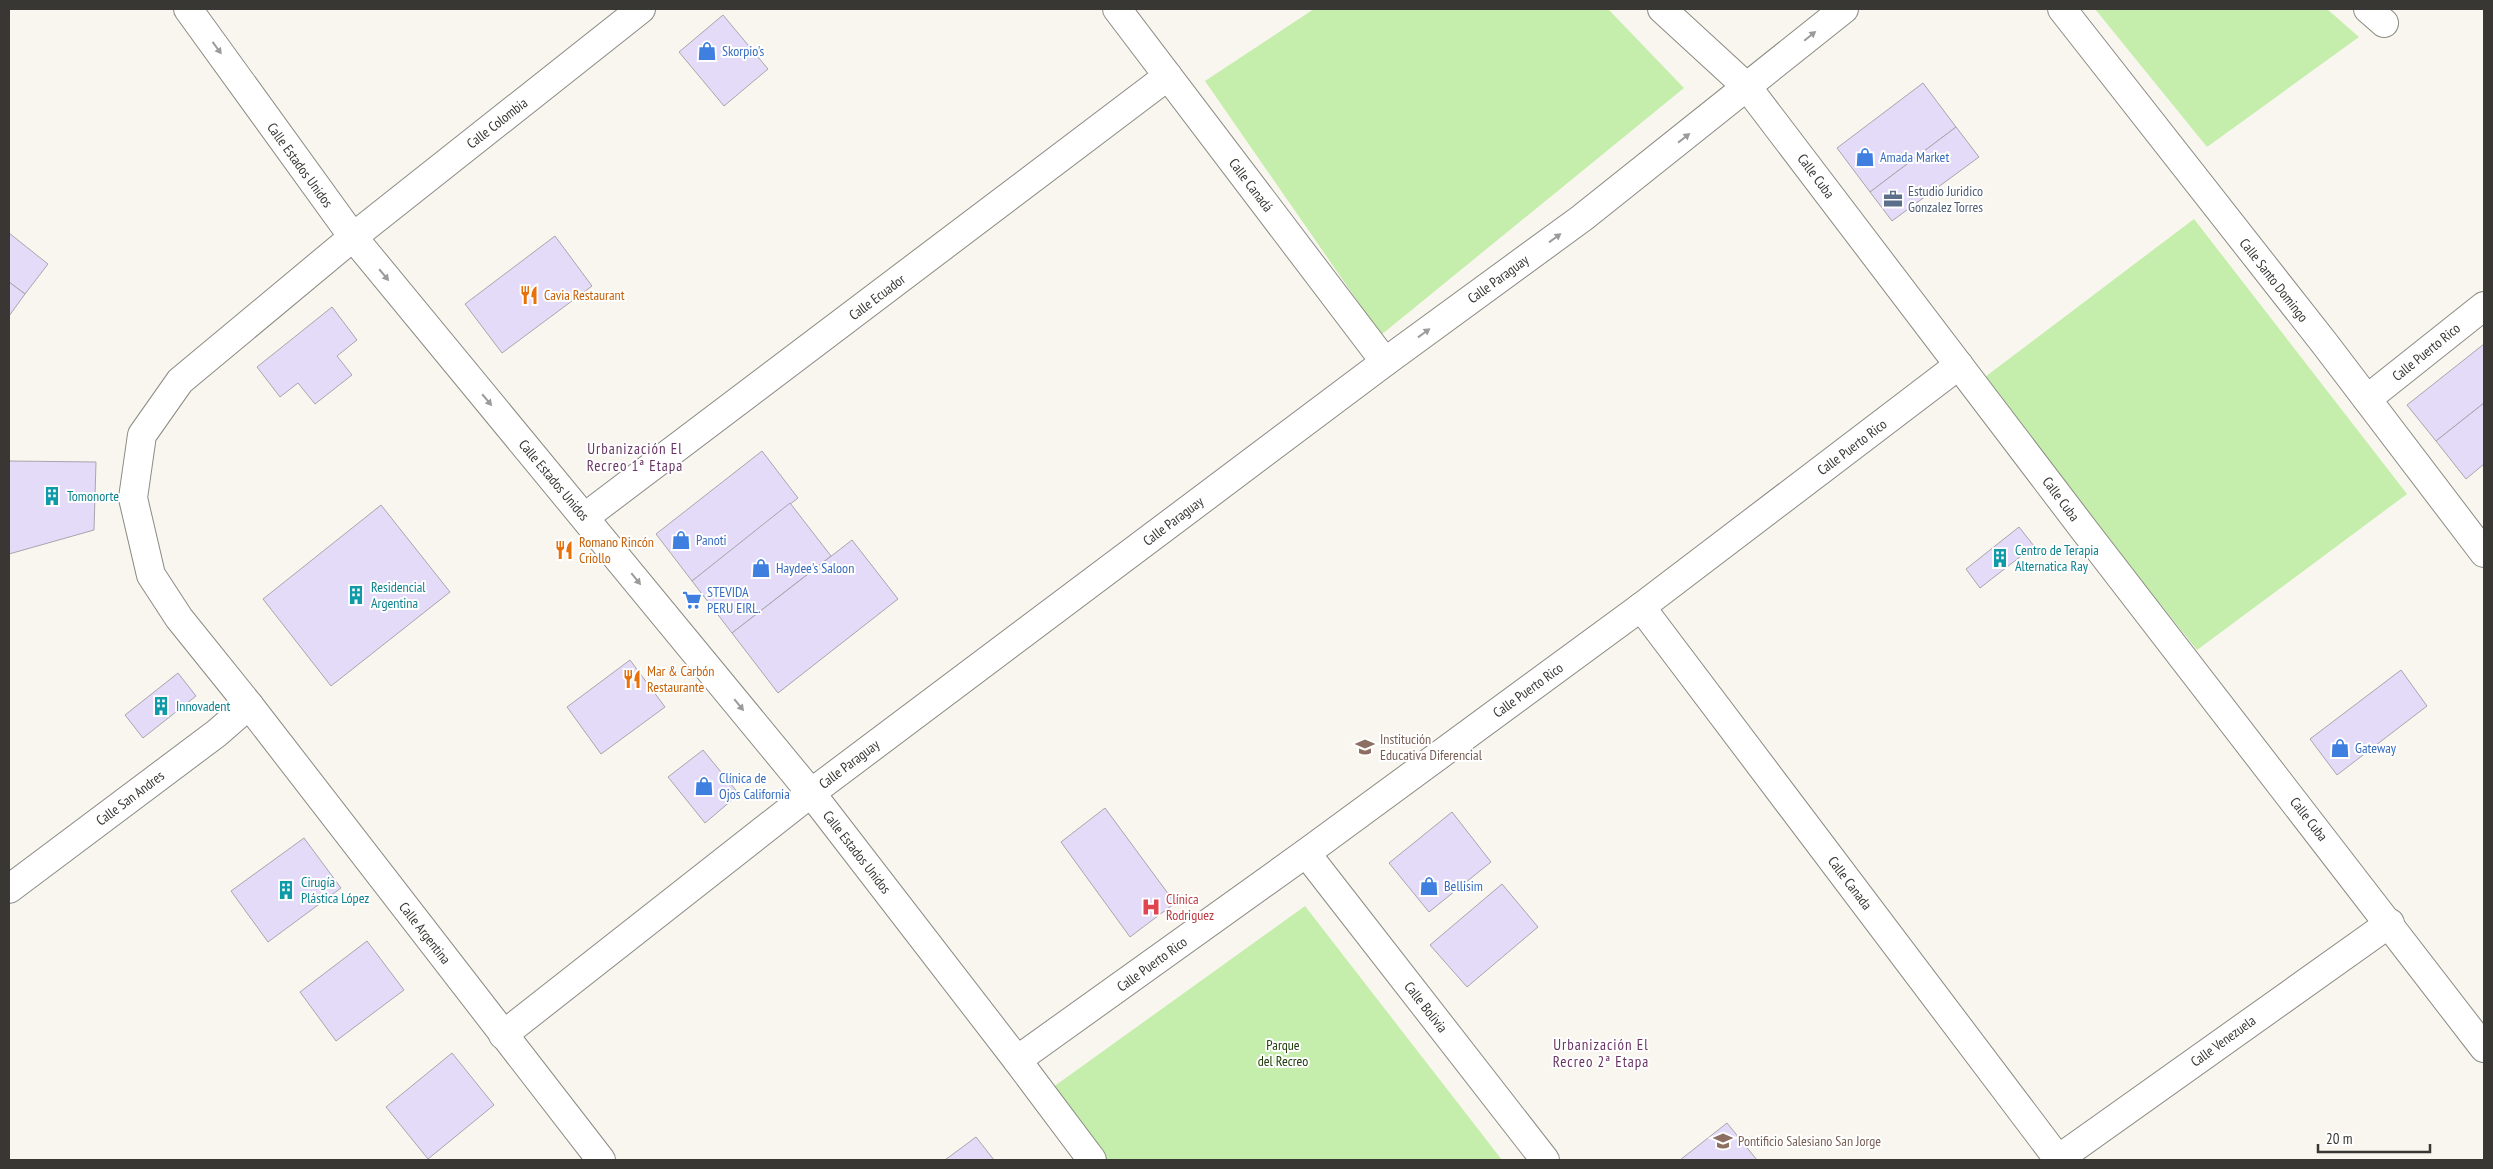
<svg xmlns="http://www.w3.org/2000/svg" width="2493" height="1169" viewBox="0 0 2493 1169" font-family="'PT Sans Narrow',sans-serif">
<style>
.green{fill:#c5eeac}
.building{fill:#e4dbf9;stroke:#a8a5ad}
.lines{fill:none;stroke-linecap:round;stroke-linejoin:round}
.minor-casing{stroke:#8b8a83;stroke-width:30}
.minor{stroke:#fff;stroke-width:28}
.oneway{fill:#9c9b9a}
.labels{text-anchor:middle;dominant-baseline:central;stroke-width:4;stroke-linejoin:round;paint-order:stroke}
.shop-label{font-size:14px;fill:#366cbe;stroke:#fff;text-anchor:start}
.street-label{font-size:14px;fill:#383734;stroke:#fff}
.service-label{font-size:14px;fill:#4e5e75;stroke:#fff;text-anchor:start}
.food-label{font-size:14px;fill:#c56008;stroke:#fff;text-anchor:start}
.culture-label{font-size:14px;fill:#0d838f;stroke:#fff;text-anchor:start}
.education-label{font-size:14px;fill:#785e54;stroke:#fff;text-anchor:start}
.health-label{font-size:14px;fill:#be3a42;stroke:#fff;text-anchor:start}
.park-label{font-size:14px;fill:#233e0c;stroke:#fff}
.neighbourhood-label{font-size:15px;letter-spacing:1px;fill:#683465;stroke:#fff}
</style>
<rect width="100%" height="100%" fill="#f8f6ee"/>
<g class="green">
<polygon points="1314,9 1608,9 1684,88 1381,335 1205,81"/>
<polygon points="2095,9 2327,9 2359,37 2207,147"/>
<polygon points="2194,219 2407,494 2197,650 1981,380"/>
<polygon points="1305,906 1502,1160 1103,1160 1049,1090"/>
</g>
<g class="building">
<polygon points="723,15 768,69 724,106 679,52"/>
<polygon points="1923,83 1956,127 1870,192 1837,148"/>
<polygon points="1956,127 1979,157 1892,221 1870,192"/>
<polygon points="9,233 48,264 25,294 9,282"/>
<polygon points="555,236 592,286 502,353 465,304"/>
<polygon points="9,282 25,294 9,316"/>
<polygon points="332,307 357,340 337,356 352,375 315,404 298,383 280,397 257,367"/>
<polygon points="2484,344 2484,403 2436,441 2407,405"/>
<polygon points="2484,403 2484,464 2466,479 2436,441"/>
<polygon points="762,451 798,498 692,581 656,534"/>
<polygon points="9,461 96,462 94,530 9,554"/>
<polygon points="790,503 831,556 732,633 692,581"/>
<polygon points="381,505 450,592 331,686 263,599"/>
<polygon points="2019,527 2034,546 1980,588 1966,569"/>
<polygon points="852,540 898,599 778,693 732,633"/>
<polygon points="630,660 665,707 601,754 567,707"/>
<polygon points="2401,670 2427,706 2337,775 2310,739"/>
<polygon points="178,673 196,696 143,738 125,715"/>
<polygon points="703,750 739,794 705,823 668,777"/>
<polygon points="1105,808 1175,903 1130,937 1061,842"/>
<polygon points="1452,812 1491,862 1429,912 1389,863"/>
<polygon points="304,838 341,888 268,942 231,891"/>
<polygon points="1502,884 1538,927 1467,987 1430,945"/>
<polygon points="367,941 404,990 336,1041 300,992"/>
<polygon points="452,1053 494,1105 428,1159 386,1107"/>
<polygon points="1727,1123 1757,1160 1680,1160"/>
<polygon points="976,1137 994,1160 945,1160"/>
</g>
<g class="lines">
<g class="minor-casing">
<g id="minor">
<polyline points="188,9 353,237 811,793 1017,1060 1092,1160"/>
<polyline points="1117,9 1385,362"/>
<polyline points="1662,9 1748,88 2085,531 2484,1048"/>
<polyline points="2062,9 2325,344 2484,553"/>
<polyline points="2368,9 2384,23"/>
<polyline points="2367,399 2484,306"/>
<polyline points="585,517 1168,76"/>
<polyline points="1641,607 2058,1159"/>
<polyline points="1306,853 1545,1160"/>
<polyline points="9,889 217,733 249,705"/>
<polyline points="503,1035 811,793 1385,362 1582,218 1844,9"/>
<polyline points="1017,1060 1306,853 1641,607 1959,365"/>
<polyline points="601,1160 249,705 179,618 151,575 133,498 142,435 180,381 353,237 641,9"/>
<polyline points="2057,1160 2390,923"/>
</g>
</g>
<use href="#minor" class="minor"/>
</g>
<defs><path id="oneway-solid" d="M-6-.8H1V-3.2L6.5 0L1 3.2V.8H-6Z" transform="scale(1.25)"/></defs>
<g class="oneway">
<use href="#oneway-solid" transform="translate(1810 36) rotate(-39)"/>
<use href="#oneway-solid" transform="translate(217 48) rotate(54)"/>
<use href="#oneway-solid" transform="translate(1684 138) rotate(-38)"/>
<use href="#oneway-solid" transform="translate(1555 238) rotate(-36)"/>
<use href="#oneway-solid" transform="translate(384 275) rotate(50)"/>
<use href="#oneway-solid" transform="translate(1424 333) rotate(-36)"/>
<use href="#oneway-solid" transform="translate(487 400) rotate(50)"/>
<use href="#oneway-solid" transform="translate(636 579) rotate(51)"/>
<use href="#oneway-solid" transform="translate(739 705) rotate(51)"/>
</g>
<defs>
<g id="shop-bare" transform="scale(1.5)"><path d="M-5-2.5h2.3a2.7 3.5 0 0 1 5.4 0H5L5.5 6h-11ZM-1.5-2.5h3a1.5 2.3 0 0 0-3 0Z" fill="#3f7fe0" stroke="#fff" stroke-width="2.5" paint-order="stroke"/></g>
<g id="office-bare" transform="scale(1.5)"><path d="M-6-3h4V-5.5h4V-3h4V5H-6ZM-1-4.5V-3h2v-1.5ZM-6 0V1H6V0Z" fill="#5c6f8a" stroke="#fff" stroke-width="2.5" paint-order="stroke"/></g>
<g id="restaurant-bare" transform="scale(1.5)"><path d="M-5-6h1v4h1v-4h1v4h1v-4h1v5L-1.5 .5V6h-2V.5L-5-1ZM5-6V6H3V1.5H1.5Q1.5-4 5-6Z" fill="#e8710a" stroke="#fff" stroke-width="2.5" paint-order="stroke"/></g>
<g id="building-bare" transform="scale(1.5)"><path d="M-4-6H4V6H1V3H-1V6H-4ZM-2.5-4.3h1.7v1.8h-1.7ZM.8-4.3h1.7v1.8H.8ZM-2.5-1h1.7V.8h-1.7ZM.8-1h1.7V.8H.8Z" fill="#0f9aa8" stroke="#fff" stroke-width="2.5" paint-order="stroke"/></g>
<g id="supermarket-bare" transform="scale(1.5)"><path d="M-6-5.5h2.5l.6 2H6L4.5 2H-2.5L-4.4-4H-6ZM-1.5 3.2a1.3 1.3 0 1 0 .1 0ZM3 3.2a1.3 1.3 0 1 0 .1 0Z" fill="#3f7fe0" stroke="#fff" stroke-width="2.5" paint-order="stroke"/></g>
<g id="school-bare" transform="scale(1.5)"><path d="M0-5L7-2L0 1L-7-2ZM-4 1L0 2.5L4 1V4Q0 6-4 4Z" fill="#8d6e63" stroke="#fff" stroke-width="2.5" paint-order="stroke"/></g>
<g id="hospital-bare" transform="scale(1.5)"><path d="M-5-5h3v3.5h4V-5h3V5h-3V1.5h-4V5h-3Z" fill="#e0444e" stroke="#fff" stroke-width="2.5" paint-order="stroke"/></g>
</defs>
<g fill-rule="evenodd">
<use href="#shop-bare" x="707" y="51"/>
<use href="#shop-bare" x="1865" y="157"/>
<use href="#office-bare" x="1893" y="199"/>
<use href="#restaurant-bare" x="529" y="295"/>
<use href="#building-bare" x="52" y="496"/>
<use href="#shop-bare" x="681" y="540"/>
<use href="#restaurant-bare" x="564" y="550"/>
<use href="#building-bare" x="2000" y="558"/>
<use href="#shop-bare" x="761" y="568"/>
<use href="#building-bare" x="356" y="595"/>
<use href="#supermarket-bare" x="692" y="600"/>
<use href="#restaurant-bare" x="632" y="679"/>
<use href="#building-bare" x="161" y="706"/>
<use href="#school-bare" x="1365" y="747"/>
<use href="#shop-bare" x="2340" y="748"/>
<use href="#shop-bare" x="704" y="786"/>
<use href="#shop-bare" x="1429" y="886"/>
<use href="#building-bare" x="286" y="890"/>
<use href="#hospital-bare" x="1151" y="907"/>
<use href="#school-bare" x="1723" y="1141"/>
</g>
<g class="labels">
<g class="shop-label">
<text x="722" y="51">Skorpio's</text>
<text x="1880" y="157">Amada Market</text>
<text x="696" y="540">Panoti</text>
<text x="776" y="568">Haydee's Saloon</text>
<text x="707" y="592">STEVIDA<tspan x="707" dy="16">PERU EIRL.</tspan></text>
<text x="2355" y="748">Gateway</text>
<text x="719" y="778">Clínica de<tspan x="719" dy="16">Ojos California</tspan></text>
<text x="1444" y="886">Bellisim</text>
</g>
<g class="street-label">
<text transform="translate(497 123) rotate(-38)">Calle Colombia</text>
<text transform="translate(300 165) rotate(54)">Calle Estados Unidos</text>
<text transform="translate(1816 176) rotate(53)">Calle Cuba</text>
<text transform="translate(1251 185) rotate(53)">Calle Canadá</text>
<text transform="translate(1498 279) rotate(-36)">Calle Paraguay</text>
<text transform="translate(2274 280) rotate(52)">Calle Santo Domingo</text>
<text transform="translate(877 297) rotate(-37)">Calle Ecuador</text>
<text transform="translate(2426 352) rotate(-39)">Calle Puerto Rico</text>
<text transform="translate(1852 447) rotate(-37)">Calle Puerto Rico</text>
<text transform="translate(554 480) rotate(50)">Calle Estados Unidos</text>
<text transform="translate(2061 499) rotate(53)">Calle Cuba</text>
<text transform="translate(1173 521) rotate(-37)">Calle Paraguay</text>
<text transform="translate(1528 690) rotate(-36)">Calle Puerto Rico</text>
<text transform="translate(849 764) rotate(-37)">Calle Paraguay</text>
<text transform="translate(130 798) rotate(-37)">Calle San Andres</text>
<text transform="translate(2309 819) rotate(52)">Calle Cuba</text>
<text transform="translate(857 852) rotate(52)">Calle Estados Unidos</text>
<text transform="translate(1850 883) rotate(53)">Calle Canada</text>
<text transform="translate(425 933) rotate(52)">Calle Argentina</text>
<text transform="translate(1152 964) rotate(-36)">Calle Puerto Rico</text>
<text transform="translate(1426 1007) rotate(52)">Calle Bolivia</text>
<text transform="translate(2223 1041) rotate(-36)">Calle Venezuela</text>
</g>
<g class="service-label">
<text x="1908" y="191">Estudio Juridico<tspan x="1908" dy="16">Gonzalez Torres</tspan></text>
</g>
<g class="food-label">
<text x="544" y="295">Cavia Restaurant</text>
<text x="579" y="542">Romano Rincón<tspan x="579" dy="16">Criollo</tspan></text>
<text x="647" y="671">Mar &amp; Carbón<tspan x="647" dy="16">Restaurante</tspan></text>
</g>
<g class="culture-label">
<text x="67" y="496">Tomonorte</text>
<text x="2015" y="550">Centro de Terapia<tspan x="2015" dy="16">Alternatica Ray</tspan></text>
<text x="371" y="587">Residencial<tspan x="371" dy="16">Argentina</tspan></text>
<text x="176" y="706">Innovadent</text>
<text x="301" y="882">Cirugía<tspan x="301" dy="16">Plástica López</tspan></text>
</g>
<g class="education-label">
<text x="1380" y="739">Institución<tspan x="1380" dy="16">Educativa Diferencial</tspan></text>
<text x="1738" y="1141">Pontificio Salesiano San Jorge</text>
</g>
<g class="health-label">
<text x="1166" y="899">Clínica<tspan x="1166" dy="16">Rodriguez</tspan></text>
</g>
<g class="park-label">
<text x="1283" y="1045">Parque<tspan x="1283" dy="16">del Recreo</tspan></text>
</g>
<g class="neighbourhood-label">
<text x="635" y="448">Urbanización El<tspan x="635" dy="17">Recreo 1ª Etapa</tspan></text>
<text x="1601" y="1044">Urbanización El<tspan x="1601" dy="17">Recreo 2ª Etapa</tspan></text>
</g>
</g>
<rect width="2493" height="1169" fill="none" stroke="#383734" stroke-width="20"/>
<path d="M2318 1144v8h112v-8" fill="none" stroke="#383734" stroke-width="2.5"/>
<text x="2326" y="1144" font-size="15" fill="#383734" stroke="#ffffff" stroke-width="4" paint-order="stroke">20 m</text>
</svg>
